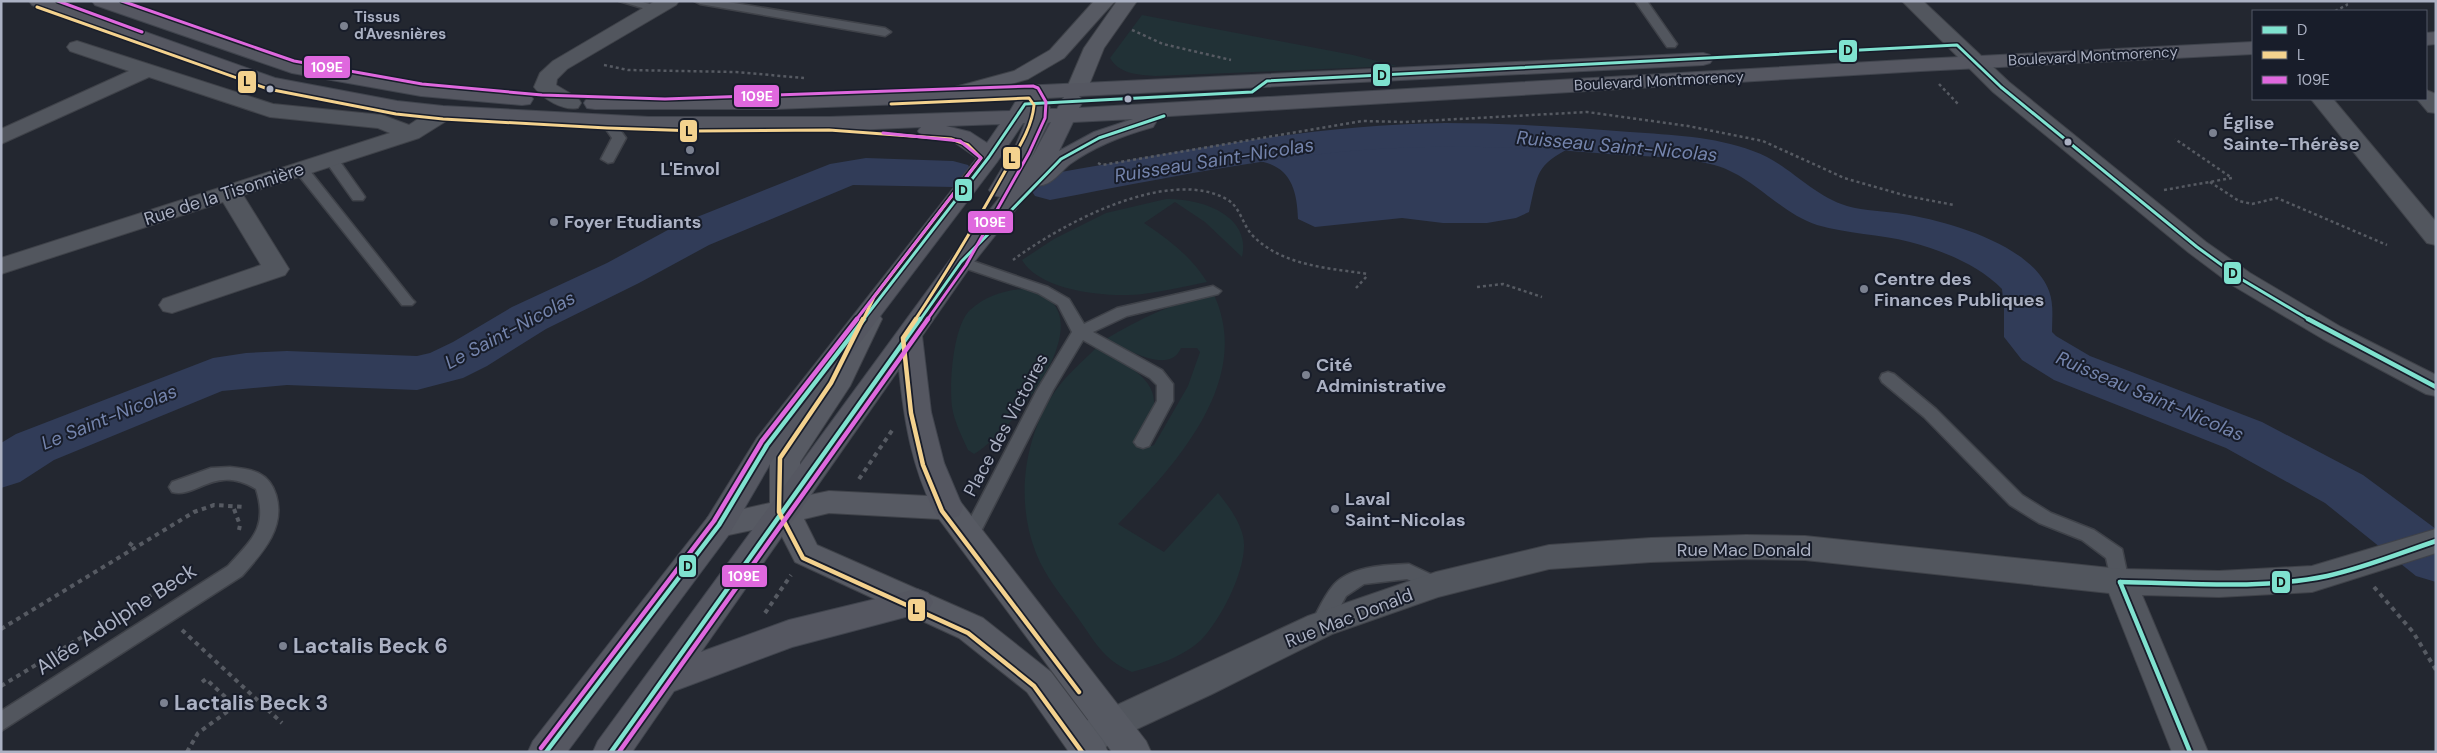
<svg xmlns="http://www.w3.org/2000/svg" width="2437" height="753" viewBox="0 0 2437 753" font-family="'DM Sans',sans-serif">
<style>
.green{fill:#213136}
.water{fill:#313c58}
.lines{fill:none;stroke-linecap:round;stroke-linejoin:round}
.river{fill:#313c58;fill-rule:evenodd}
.lane-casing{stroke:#3f4249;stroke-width:3}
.street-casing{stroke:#3f4249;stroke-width:2}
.secondary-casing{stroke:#3f4249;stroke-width:2}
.primary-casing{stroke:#40444d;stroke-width:2}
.path-far1{stroke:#565a62;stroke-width:2.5;stroke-dasharray:3 3;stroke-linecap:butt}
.path{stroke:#565a62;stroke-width:4;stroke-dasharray:4.5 4.5;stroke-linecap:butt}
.lane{fill:#52565e;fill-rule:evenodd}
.street{fill:#52565e;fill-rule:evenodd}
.secondary{fill:#575a63;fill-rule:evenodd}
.primary{fill:#555761;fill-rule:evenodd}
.bus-1-far1-casing{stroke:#181d2a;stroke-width:6}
.bus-1-casing{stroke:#181d2a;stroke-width:8}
.bus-2-far1-casing{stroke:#181d2a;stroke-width:6}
.bus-2-casing{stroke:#181d2a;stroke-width:8}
.bus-3-far1-casing{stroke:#181d2a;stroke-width:6}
.bus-3-casing{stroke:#181d2a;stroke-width:8}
.bus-1-far1{stroke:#7fe2cf;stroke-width:3}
.bus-1{stroke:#7fe2cf;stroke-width:4.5}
.bus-2-far1{stroke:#f4d28e;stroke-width:3}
.bus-2{stroke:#f4d28e;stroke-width:4.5}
.bus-3-far1{stroke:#df68de;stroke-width:3}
.bus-3{stroke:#df68de;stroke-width:4.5}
.poi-dot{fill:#7b8190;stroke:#181d2a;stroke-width:2}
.bus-dot{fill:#abb1c3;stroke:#181d2a;stroke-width:2}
.labels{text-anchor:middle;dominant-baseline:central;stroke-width:4;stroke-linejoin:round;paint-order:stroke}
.far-poi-label{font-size:15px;font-weight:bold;fill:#abb1c3;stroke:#181d2a;text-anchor:start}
.far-street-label{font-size:15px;fill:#abb1c3;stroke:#181d2a}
.poi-label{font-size:18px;font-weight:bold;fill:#abb1c3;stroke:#181d2a;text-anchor:start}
.street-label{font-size:18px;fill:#abb1c3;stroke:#181d2a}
.water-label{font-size:19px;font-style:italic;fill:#7484ac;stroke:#181d2a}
.near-street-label{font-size:21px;fill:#abb1c3;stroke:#181d2a}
.near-poi-label{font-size:21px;font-weight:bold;fill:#abb1c3;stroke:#181d2a;text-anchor:start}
.line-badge{stroke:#181d2a;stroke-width:2}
.badge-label{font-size:14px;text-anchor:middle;font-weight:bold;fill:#fff}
.pale-badge-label{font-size:14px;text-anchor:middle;font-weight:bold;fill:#111}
</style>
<rect width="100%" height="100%" fill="#232730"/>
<g class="green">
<path d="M 1142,15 L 1353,55 L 1397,66 L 1155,76 C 1139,75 1119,74 1110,58 Z"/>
<path d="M 1166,199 C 1199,198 1252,214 1242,257 L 1205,222 L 1175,202 L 1144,223 C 1168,239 1192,257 1207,282 C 1186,286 1165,291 1143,294 C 1111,298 1040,292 1022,260 L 1054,239 L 1106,213 Z"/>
<path d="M 1023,289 C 1116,304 1013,431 974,454 L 968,450 C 962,437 954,421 952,407 C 949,384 953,326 970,310 C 985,296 1004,290 1023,289 Z"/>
<path d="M 1214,295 C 1254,381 1174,467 1118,524 L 1164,552 L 1218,493 C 1228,505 1239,520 1243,536 C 1250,564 1221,620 1201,640 C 1183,657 1155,666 1132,672 C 1101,659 1094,639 1075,614 C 1061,595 1045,576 1036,553 C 1016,503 1023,442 1052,396 C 1063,378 1081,363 1096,348 C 1116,360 1156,375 1154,404 C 1153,418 1144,432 1138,444 L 1151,446 L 1154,445 L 1188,386 L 1200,352 L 1197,348 L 1181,348 C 1169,376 1125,348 1106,339 C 1140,319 1175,301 1214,295 Z"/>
</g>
<path class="water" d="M 1359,143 L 1572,147 C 1535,165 1538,174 1529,212 L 1516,218 L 1487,223 L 1443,223 L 1402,218 L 1315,227 L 1298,219 C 1297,185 1288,162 1249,160 Z"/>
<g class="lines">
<g class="river">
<path d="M 1445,123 C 1507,123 1568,127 1630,132 C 1672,135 1713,136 1753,151 C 1788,163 1811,195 1847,206 C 1865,211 1885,211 1903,214 C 1948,221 2032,245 2049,291 C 2054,304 2052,319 2052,332 L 2056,336 L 2090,356 L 2262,422 L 2363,475 L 2436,529 L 2436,582 L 2416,576 L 2325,503 L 2226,448 L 2054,380 L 2022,360 L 2004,337 L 2004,306 L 2002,289 C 1979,265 1941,250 1910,242 C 1879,234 1848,234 1817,225 C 1777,212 1752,173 1710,164 C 1674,155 1634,157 1597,153 C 1511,146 1425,144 1339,152 C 1242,162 1146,182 1050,200 L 1035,196 L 1029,187 L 1035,178 L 1050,174 C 1181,151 1311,125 1445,123 Z"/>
<polygon points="866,158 953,161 968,165 974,174 968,183 953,187 853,185 709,245 639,283 546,329 487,366 463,378 417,390 287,385 222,391 54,460 20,482 1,488 1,443 16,434 213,358 246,353 287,351 417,356 430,353 453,342 512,307 607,263 677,225 830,164"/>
</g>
<g class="lane-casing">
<g id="lane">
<polygon points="619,1 639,1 660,7 662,9 656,12"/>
<polygon points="694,1 722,1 885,28 891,32 885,36 700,4"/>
<polygon points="1635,1 1647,1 1677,44 1675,47 1667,47"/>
<polygon points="607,118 612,119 626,138 613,162 608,163 601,159 612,138 601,122"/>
<polygon points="331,155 336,156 363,194 365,197 363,200 353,200 324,159"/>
<polygon points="301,165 306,166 412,299 415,302 412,305 402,305 296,172 294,169 296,166"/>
<polygon points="961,257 1048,287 1069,299 1084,324 1117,308 1213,286 1221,291 1218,294 1127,316 1093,332 1162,370 1173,384 1173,401 1149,446 1143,448 1137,446 1134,442 1157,401 1157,385 1150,378 1083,340 1053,390 975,543 969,545 963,543 960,538 1037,390 1072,332 1058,305 1038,293 956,265 954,262 956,259"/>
<polygon points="1888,372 1894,374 1936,409 2022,495 2051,513 2094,530 2122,549 2129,582 2127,587 2120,589 2113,587 2106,558 2082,540 2039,523 2010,505 1924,417 1882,382 1880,378 1882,374"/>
<path d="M 230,467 C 252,469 269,472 276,495 C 286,528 262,553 242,576 L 1,731 L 1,711 L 228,566 C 253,538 268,527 256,489 C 214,464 197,499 172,492 L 169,487 L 172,482 L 211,468 Z"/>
<path d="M 1409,564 L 1443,580 L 1445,585 L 1443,590 L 1436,593 L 1407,579 L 1364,584 L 1346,596 L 1327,631 L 1320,633 L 1313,631 L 1310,625 C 1317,613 1323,598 1332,587 C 1348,566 1385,565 1409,564 Z"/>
</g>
</g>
<g class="street-casing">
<g id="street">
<path d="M 655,1 L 679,1 L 676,5 L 567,69 L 557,79 L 556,85 L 578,98 L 581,103 L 578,108 C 563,111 543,99 534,87 L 540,73 L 553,61 Z"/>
<polygon points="1902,1 1923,1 2009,82 2206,242 2250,273 2341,327 2436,375 2436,396 2426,394 2323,339 2232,285 2188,252 1993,92"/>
<path d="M 77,41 L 273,104 L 382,115 L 409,125 C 422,117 435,104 451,108 L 454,113 L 451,118 L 419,138 L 243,195 L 289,269 L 285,275 L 172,313 L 163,311 L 159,305 L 163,299 L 261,265 L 223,202 L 1,274 L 1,258 L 390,133 L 378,128 L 270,117 L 149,77 L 1,144 L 1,129 L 129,71 L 70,51 L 67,47 L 70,43 Z"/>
<polygon points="2426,90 2436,94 2436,113 2428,112 2417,99 2426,99"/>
<polygon points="2311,99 2333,99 2436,222 2436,245 2427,243"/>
<polygon points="2436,529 2436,553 2312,592 2219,597 2142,595 2208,752 2172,752 2109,593 1805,560 1746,559 1651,562 1549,569 1438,597 1332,634 1212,694 1124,735 1098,752 1070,752 1065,742 1070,731 1100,713 1308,616 1436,572 1549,545 1651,538 1746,535 1805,536 2120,569 2219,571 2312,566"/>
</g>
</g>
<g class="secondary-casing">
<g id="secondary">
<polygon points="1094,1 1115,1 1064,58 1028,79 952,101 944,100 941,95 944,90 1014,71 1050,50"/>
<polygon points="1117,1 1137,1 1104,48 1085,95 1077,96 1069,95 1066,90 1084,48"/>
<polygon points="869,310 878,313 882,319 850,386 800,462 800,497 829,491 948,497 959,500 1146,741 1151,752 1112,752 939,519 829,513 804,519 817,545 983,618 1051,672 1103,741 1108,752 1069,752 1027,692 959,638 795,562 776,525 719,537 708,533 704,525 708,517 770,503 770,461 824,383 860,313"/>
</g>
</g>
<g class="primary-casing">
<g id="primary">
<path d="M 29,1 L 58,1 L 275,78 L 397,101 L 443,106 L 649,117 L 829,117 L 1010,111 L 1016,101 L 1028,99 L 776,109 L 595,109 L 587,108 L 584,103 L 587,98 L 595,97 L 716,97 L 898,92 L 1703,53 L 1710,55 L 1713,59 L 1710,63 L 1703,65 L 1079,96 L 1083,101 L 1079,108 L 1921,59 L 2253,42 L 2253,54 L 1921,71 L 1153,117 L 1156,122 L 1153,127 C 1124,135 1095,146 1070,164 C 1059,173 1050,188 1035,185 L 970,267 L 922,336 L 931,412 L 944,463 L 963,508 L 959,516 L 948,519 L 937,516 C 912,470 904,420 899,369 L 701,652 L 789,620 L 917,589 L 928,593 L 933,602 L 928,611 L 792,647 L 674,691 L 632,752 L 593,752 L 598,741 L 952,257 L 1000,197 L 993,195 L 989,190 L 1016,145 L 1025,123 L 1023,123 L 997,162 L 777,452 L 730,533 L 567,752 L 528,752 L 533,741 L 708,517 L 757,438 L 977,158 L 954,142 L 921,136 L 918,131 L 921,127 L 829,131 L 649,131 L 443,120 L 397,115 L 263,87 L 32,5 ZM 1064,97 L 1057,109 L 1050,109 L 1047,98 ZM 1133,119 L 1094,132 L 1059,151 L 1073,122 ZM 1051,122 L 1031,159 L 1048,123 ZM 1000,124 L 987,143 L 970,132 L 946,126 Z"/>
<polygon points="92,1 121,1 296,62 421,84 522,93 530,94 533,99 530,104 522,105 421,96 292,73 95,5"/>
<polygon points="2436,32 2436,44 2426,45 2426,33"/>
</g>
</g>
<g class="path-far1">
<polyline points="2335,11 2347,5 2345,1"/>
<polyline points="1132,30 1163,44 1231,60"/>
<polyline points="604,65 628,70 736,72 804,78"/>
<polyline points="1939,84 1959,105"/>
<polyline points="1098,163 1102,165 1362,121 1404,122 1587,112 1688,126 1763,141 1844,178 1907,196 1954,205"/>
<polyline points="2210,182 2239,201 2252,204 2277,198 2387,245"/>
<polyline points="2164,190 2232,178 2175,139"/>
<path d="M 1013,260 C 1060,225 1169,165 1228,200 C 1241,208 1243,227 1254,237 C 1284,266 1328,268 1368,274"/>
<polyline points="1477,287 1503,284 1542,297"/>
<polyline points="1356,288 1368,275"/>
</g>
<g class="path">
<polyline points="859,479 893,429"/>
<polyline points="234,509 240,525 239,530"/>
<polyline points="129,543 136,548"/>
<polyline points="2374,587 2413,632 2436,670"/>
<polyline points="765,613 791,575"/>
<polyline points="1,629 194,512 214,505 245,507"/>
<polyline points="182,630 282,723"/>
<polyline points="1,686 163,588"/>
<polyline points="187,752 198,733 235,706 206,679 202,682"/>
</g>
<use href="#lane" class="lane"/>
<use href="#street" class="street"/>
<use href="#secondary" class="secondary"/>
<use href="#primary" class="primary"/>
<g class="bus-1-far1-casing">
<g id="bus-1-far1">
<polyline points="863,320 989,157 1025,104 1252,92 1267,81 1957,45 2001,87 2197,247 2241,279 2310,320"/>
<polyline points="920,320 961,262 1061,159 1099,138 1164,116"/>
</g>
</g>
<g class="bus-1-casing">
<g id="bus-1">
<polyline points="2308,319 2436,387"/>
<path d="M 2120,582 C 2188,583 2260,590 2327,576 C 2364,568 2400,553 2436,541"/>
<polyline points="2120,582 2190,752"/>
<polyline points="546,752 719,525 767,445 864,319"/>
<polyline points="611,752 920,319"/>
</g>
</g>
<g class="bus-2-far1-casing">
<g id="bus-2-far1">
<polyline points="37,7 268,89 396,114 443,119 607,128 698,131 829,130 951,139 968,145 981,158 874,297 863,320"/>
<path d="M 891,104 L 1029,98 L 1034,105 C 1032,130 1015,153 1003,175 C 975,225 947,272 915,320"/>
</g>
</g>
<g class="bus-2-casing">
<g id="bus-2">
<polyline points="863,319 831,383 780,458 779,512 803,558 968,633 1034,686 1082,752"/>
<polyline points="916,319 903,338 911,413 923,465 942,511 1079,692"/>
</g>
</g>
<g class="bus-3-far1-casing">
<g id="bus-3-far1">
<polyline points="58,1 142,32"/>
<polyline points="122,1 294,61 422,84 542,95 665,99 1033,86 1038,88 1046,102 1045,118 1029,153 966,265 927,320"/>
<polyline points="856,320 981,158 960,141 883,133"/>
</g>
</g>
<g class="bus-3-casing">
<g id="bus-3">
<polyline points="541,748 714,521 762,441 857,319"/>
<polyline points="619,752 928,319"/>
</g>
</g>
<use href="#bus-1-far1" class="bus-1-far1"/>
<use href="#bus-1" class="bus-1"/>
<use href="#bus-2-far1" class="bus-2-far1"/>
<use href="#bus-2" class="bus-2"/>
<use href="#bus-3-far1" class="bus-3-far1"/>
<use href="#bus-3" class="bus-3"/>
</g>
<g class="poi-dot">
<circle cx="344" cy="26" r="5"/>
<circle cx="2213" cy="133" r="5"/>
<circle cx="690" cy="150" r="5"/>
<circle cx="554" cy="222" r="5"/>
<circle cx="1864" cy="289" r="5"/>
<circle cx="1306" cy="375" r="5"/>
<circle cx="1335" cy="509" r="5"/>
<circle cx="283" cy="646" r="5"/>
<circle cx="164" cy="703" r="5"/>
</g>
<g class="bus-dot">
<circle cx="270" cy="89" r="4.5"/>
<circle cx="1128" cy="99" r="4.5"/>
<circle cx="2068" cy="142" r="4.5"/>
</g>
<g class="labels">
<g class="far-poi-label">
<text x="354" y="17">Tissus<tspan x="354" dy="17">d'Avesnières</tspan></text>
</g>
<g class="far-street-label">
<text transform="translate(2093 56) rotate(-3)">Boulevard Montmorency</text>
<text transform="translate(1659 81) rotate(-3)">Boulevard Montmorency</text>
</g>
<g class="poi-label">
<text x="2223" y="123">Église<tspan x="2223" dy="21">Sainte-Thérèse</tspan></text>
<text x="690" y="169" text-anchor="middle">L'Envol</text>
<text x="564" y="222">Foyer Etudiants</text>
<text x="1874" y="279">Centre des<tspan x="1874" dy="21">Finances Publiques</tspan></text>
<text x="1316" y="365">Cité<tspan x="1316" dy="21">Administrative</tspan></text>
<text x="1345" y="499">Laval<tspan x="1345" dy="21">Saint-Nicolas</tspan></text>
</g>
<g class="street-label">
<text transform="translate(224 194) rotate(-18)">Rue de la Tisonnière</text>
<text transform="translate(1006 425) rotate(-62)">Place des Victoires</text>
<text x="1744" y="550">Rue Mac Donald</text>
<text transform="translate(1349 618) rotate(-21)">Rue Mac Donald</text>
</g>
<g class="water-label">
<text transform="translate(1617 146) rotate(5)">Ruisseau Saint-Nicolas</text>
<text transform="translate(1214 160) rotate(-9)">Ruisseau Saint-Nicolas</text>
<text transform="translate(510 330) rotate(-28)">Le Saint-Nicolas</text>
<text transform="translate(2150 396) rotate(23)">Ruisseau Saint-Nicolas</text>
<text transform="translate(109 417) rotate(-22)">Le Saint-Nicolas</text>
</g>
<g class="near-street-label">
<text transform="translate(116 619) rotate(-33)">Allée Adolphe Beck</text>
</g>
<g class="near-poi-label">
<text x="293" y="646">Lactalis Beck 6</text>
<text x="174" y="703">Lactalis Beck 3</text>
</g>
</g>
<g class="line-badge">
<rect x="1838" y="39" width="20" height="24" rx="5" fill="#7fe2cf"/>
<rect x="303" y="55" width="48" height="24" rx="5" fill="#df68de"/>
<rect x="1372" y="63" width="19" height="24" rx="5" fill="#7fe2cf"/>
<rect x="237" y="70" width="20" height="24" rx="5" fill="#f4d28e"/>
<rect x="733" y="84" width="47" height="24" rx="5" fill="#df68de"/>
<rect x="679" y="119" width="19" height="24" rx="5" fill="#f4d28e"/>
<rect x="1002" y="146" width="19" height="24" rx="5" fill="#f4d28e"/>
<rect x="954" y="178" width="19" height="24" rx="5" fill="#7fe2cf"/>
<rect x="967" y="210" width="47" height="24" rx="5" fill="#df68de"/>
<rect x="2223" y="261" width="19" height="24" rx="5" fill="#7fe2cf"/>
<rect x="678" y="554" width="19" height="24" rx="5" fill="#7fe2cf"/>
<rect x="721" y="564" width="47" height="24" rx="5" fill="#df68de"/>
<rect x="2271" y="570" width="20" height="24" rx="5" fill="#7fe2cf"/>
<rect x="907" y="598" width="19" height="24" rx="5" fill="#f4d28e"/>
</g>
<g class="badge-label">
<text x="327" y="72">109E</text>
<text x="757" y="101">109E</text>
<text x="990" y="227">109E</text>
<text x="744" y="581">109E</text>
</g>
<g class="pale-badge-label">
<text x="1848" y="55">D</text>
<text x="1382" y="80">D</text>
<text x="247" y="86">L</text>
<text x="689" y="136">L</text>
<text x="1012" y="163">L</text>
<text x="963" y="195">D</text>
<text x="2233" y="278">D</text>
<text x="688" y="571">D</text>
<text x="2281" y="587">D</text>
<text x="916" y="614">L</text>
</g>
<rect width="2437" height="753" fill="none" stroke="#abb1c3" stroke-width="5"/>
<rect x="2252" y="10" width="175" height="90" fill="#181d2a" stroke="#535867"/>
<rect x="2262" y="26" width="25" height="8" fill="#7fe2cf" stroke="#535867"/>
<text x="2297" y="35" font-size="15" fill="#abb1c3">D</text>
<rect x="2262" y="51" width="25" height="8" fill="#f4d28e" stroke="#535867"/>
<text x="2297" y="60" font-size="15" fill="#abb1c3">L</text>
<rect x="2262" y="76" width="25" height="8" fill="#df68de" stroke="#535867"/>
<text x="2297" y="85" font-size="15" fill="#abb1c3">109E</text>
</svg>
